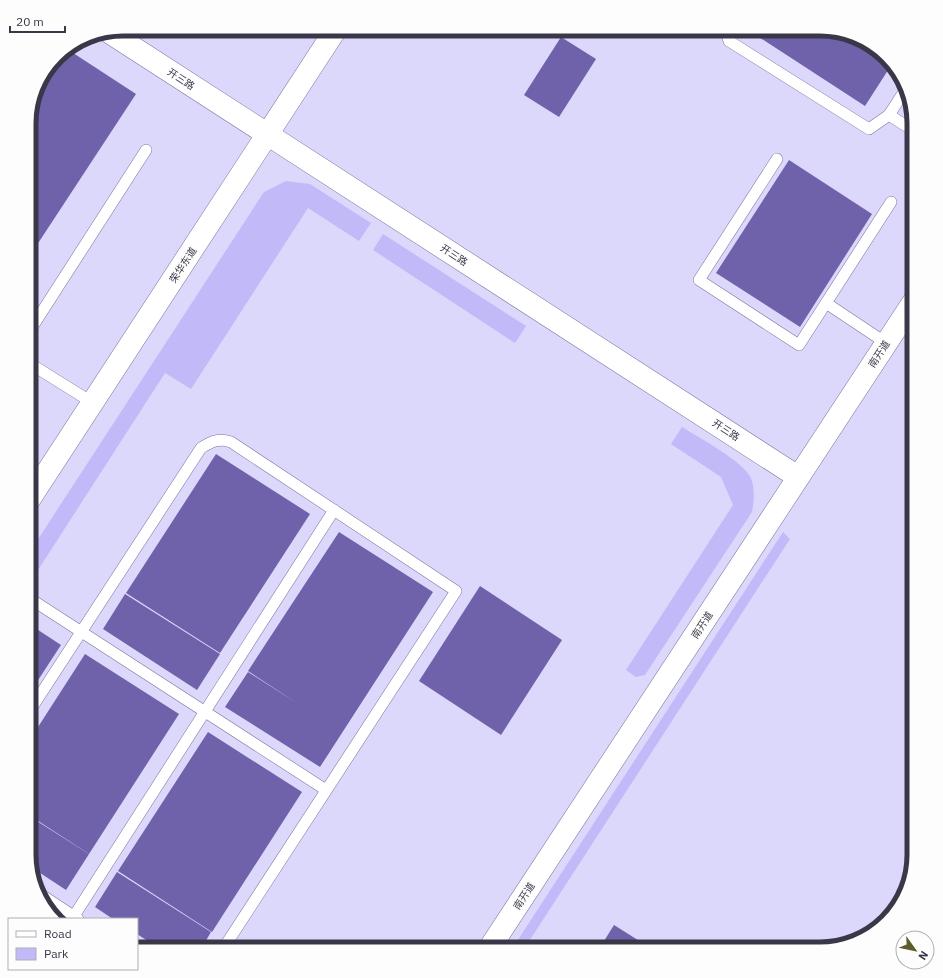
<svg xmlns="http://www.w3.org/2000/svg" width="943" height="978" viewBox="0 0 943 978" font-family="'IBM Plex Sans','Noto Sans SC',sans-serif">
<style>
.green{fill:#c2b9f9}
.building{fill:#6f62ab}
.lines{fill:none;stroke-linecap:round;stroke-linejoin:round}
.service-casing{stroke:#7b759d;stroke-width:12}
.tertiary-casing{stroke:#7b759d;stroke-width:23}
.service{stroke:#fff;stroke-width:11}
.tertiary{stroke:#fff;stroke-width:22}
.labels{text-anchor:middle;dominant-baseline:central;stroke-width:4;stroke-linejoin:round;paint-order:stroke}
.street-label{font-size:10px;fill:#3a3749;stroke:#fdfdfd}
.rim{fill:none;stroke:#3a3749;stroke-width:5}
</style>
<rect width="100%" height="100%" fill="#dcd8fb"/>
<g class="green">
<polygon points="286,181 310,184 371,223 359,241 308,208 191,389 165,373 29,584 29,553 264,192"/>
<polygon points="383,234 526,326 515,343 373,250"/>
<path d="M 682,427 C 698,437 744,462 751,478 C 755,489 754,501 752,512 L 645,675 L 636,677 L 626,670 L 733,505 L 721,477 L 671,444 Z"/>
<polygon points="783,532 790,539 524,949 512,949"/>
</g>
<g class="building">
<polygon points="749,29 826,29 861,39 892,64 865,106 748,30"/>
<polygon points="561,37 596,59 559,117 524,95"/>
<polygon points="67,49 136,94 29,257 29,117 39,81 61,53"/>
<polygon points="789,160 872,214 800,327 716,273"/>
<polygon points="216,454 310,514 220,653 126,593"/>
<polygon points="339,532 433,592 320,767 225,707 248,672 297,703 248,671"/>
<polygon points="480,586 562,640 501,735 419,681"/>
<polygon points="125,594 220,654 197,690 103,629"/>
<polygon points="29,624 61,645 29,694"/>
<polygon points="85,654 179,714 89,854 29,815 29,741"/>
<polygon points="208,732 302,792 212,932 118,871"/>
<polygon points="29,816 89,854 66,890 31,867 29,855"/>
<polygon points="117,872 211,932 201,949 160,949 137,934 137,919 113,919 95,907"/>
<polygon points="614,925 649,947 647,949 599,949"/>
</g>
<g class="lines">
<g class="service-casing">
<g id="service">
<polyline points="725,29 729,41 869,129 889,115 914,131"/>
<polyline points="889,115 907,87"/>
<polyline points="777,159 699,280 799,345 891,202"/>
<polyline points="826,303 886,343"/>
<polyline points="29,332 146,150"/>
<polyline points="29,363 93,403"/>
<polyline points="29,598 326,790"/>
<path d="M 29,712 L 201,448 C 212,441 219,438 231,442 L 456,591 L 223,949"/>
<polyline points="37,892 78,919"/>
<polyline points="74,916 334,510"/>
</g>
</g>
<g class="tertiary-casing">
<g id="tertiary">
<polyline points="109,32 798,477"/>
<polyline points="29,500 336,29"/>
<polyline points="489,949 914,301"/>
</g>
</g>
<use href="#service" class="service"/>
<use href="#tertiary" class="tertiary"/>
</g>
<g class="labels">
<g class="street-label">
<text transform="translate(181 79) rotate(33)">开三路</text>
<text transform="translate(454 255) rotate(33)">开三路</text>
<text transform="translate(183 265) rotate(-57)">荣华东道</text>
<text transform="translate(879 354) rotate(-57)">南开道</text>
<text transform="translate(726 430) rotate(33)">开三路</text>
<text transform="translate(702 625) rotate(-57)">南开道</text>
<text transform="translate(524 896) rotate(-57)">南开道</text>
</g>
</g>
<path d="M0 0H943V978H0ZM123 36H820A87 87 0 0 1 907 123V855A87 87 0 0 1 820 942H123A87 87 0 0 1 36 855V123A87 87 0 0 1 123 36Z" fill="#fdfdfd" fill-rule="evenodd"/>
<path class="rim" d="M123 36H820A87 87 0 0 1 907 123V855A87 87 0 0 1 820 942H123A87 87 0 0 1 36 855V123A87 87 0 0 1 123 36Z"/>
<rect x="8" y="918" width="130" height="52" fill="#fdfdfd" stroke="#afaeb5"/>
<rect x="16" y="931" width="20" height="6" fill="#ffffff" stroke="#afaeb5"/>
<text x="44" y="938" font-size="12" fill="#3a3749">Road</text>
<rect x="16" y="948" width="20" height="12" fill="#c2b9f9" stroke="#afaeb5"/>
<text x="44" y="958" font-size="12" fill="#3a3749">Park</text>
<g transform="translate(915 950) rotate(123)"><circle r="19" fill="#fdfdfd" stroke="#afaeb5"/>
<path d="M0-3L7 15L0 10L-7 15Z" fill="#5c5d2b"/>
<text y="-6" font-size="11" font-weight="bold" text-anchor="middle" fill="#3a3749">N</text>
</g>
<path d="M10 26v6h55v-6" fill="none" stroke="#3a3749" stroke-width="2"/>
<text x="16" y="26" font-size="12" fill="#3a3749" stroke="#fdfdfd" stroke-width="3" paint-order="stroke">20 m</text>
</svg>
